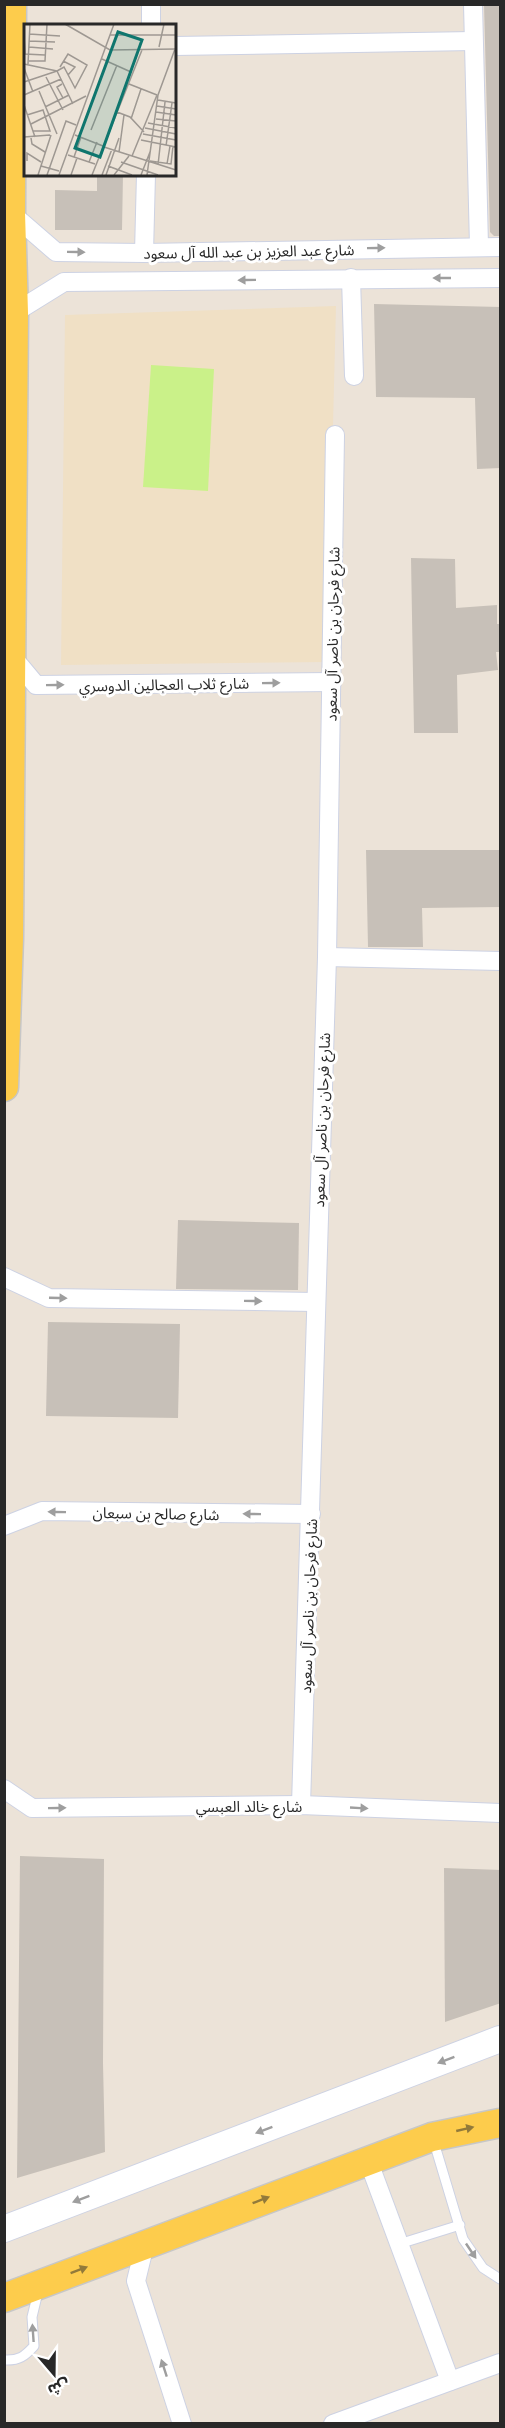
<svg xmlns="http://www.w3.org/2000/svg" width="505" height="2428" viewBox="0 0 505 2428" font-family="'Open Sans','Noto Sans Arabic',sans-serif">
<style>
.education{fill:#f0e0c5}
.pitch{fill:#caf189}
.building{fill:#c7c0b8}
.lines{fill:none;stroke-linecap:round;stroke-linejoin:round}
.service-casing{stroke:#cdd2e3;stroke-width:11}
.minor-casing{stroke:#cdd2e3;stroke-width:20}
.secondary-casing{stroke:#cdd2e3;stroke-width:28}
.primary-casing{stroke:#c7c7c7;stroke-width:31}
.service{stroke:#fff;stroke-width:9}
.minor{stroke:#fff;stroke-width:18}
.secondary{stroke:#fff;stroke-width:26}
.primary{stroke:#fdcc4c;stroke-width:28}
.oneway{fill:#9e9e9e}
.oneway2{fill:#927a3a}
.labels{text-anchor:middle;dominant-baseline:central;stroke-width:6;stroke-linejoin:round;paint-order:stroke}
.street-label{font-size:15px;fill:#282828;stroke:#fff}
.inset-road{fill:none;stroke:#9e9892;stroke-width:1.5}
.view{fill:#0f766e;fill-opacity:0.15;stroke:#0f766e;stroke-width:3}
.inset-edge{fill:none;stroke:#282828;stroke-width:3}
</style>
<rect width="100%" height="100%" fill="#ece3d8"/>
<polygon class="education" points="336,306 327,662 61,665 65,315"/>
<polygon class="pitch" points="151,365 214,369 208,491 143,487"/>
<g class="building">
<polygon points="484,4 501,4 501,236 494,236 490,232"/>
<polygon points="97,174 123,174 122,230 55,230 55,190 97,191"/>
<polygon points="374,304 501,307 501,468 477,469 475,398 376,397"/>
<polygon points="411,558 455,559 456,608 497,605 497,624 501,624 501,652 496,652 498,670 457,675 458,733 414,733"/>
<polygon points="366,850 501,850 501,907 422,908 423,947 368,947"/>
<polygon points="178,1220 299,1223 298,1290 176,1289"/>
<polygon points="48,1322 180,1324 178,1418 46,1416"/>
<polygon points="20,1856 104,1859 103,2063 105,2152 17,2178"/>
<polygon points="444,1868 501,1870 501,2003 445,2022"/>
</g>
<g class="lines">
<g class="service-casing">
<g id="service">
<polyline points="433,2139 463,2239 483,2268 500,2279"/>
<polyline points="399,2244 460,2225"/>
<path d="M 4,2360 C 19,2361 25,2356 34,2346 L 32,2317 L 38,2292"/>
</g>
</g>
<g class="minor-casing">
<g id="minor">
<polyline points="473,4 479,246"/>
<polyline points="151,26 151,4"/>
<polyline points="174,46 473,41"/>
<polyline points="11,213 56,252 144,253 500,247"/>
<polyline points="144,253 146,174"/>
<polyline points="351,278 354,376"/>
<polyline points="14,313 64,282 500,278"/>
<polyline points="11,655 36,685 332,682"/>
<polyline points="327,957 500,961"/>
<polyline points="4,1277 49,1298 315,1302"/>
<polyline points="4,1526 42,1511 311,1514"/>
<polyline points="4,1789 32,1808 301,1805 500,1813"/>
<polyline points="301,1805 327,957 335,435"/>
<polyline points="368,2160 450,2381"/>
<polyline points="145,2244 136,2281 182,2424"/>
<polyline points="333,2424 500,2363"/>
</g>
</g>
<g class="secondary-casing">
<polyline id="secondary" points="4,2229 500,2039"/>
</g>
<g class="primary-casing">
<g id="primary">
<polyline points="4,1087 9,938 14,313 11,213 12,4"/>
<polyline points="4,2298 432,2137 500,2123"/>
</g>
</g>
<use href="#service" class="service"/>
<use href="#minor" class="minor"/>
<use href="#secondary" class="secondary"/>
<use href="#primary" class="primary"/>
</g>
<defs><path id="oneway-solid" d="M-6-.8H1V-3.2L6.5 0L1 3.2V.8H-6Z" transform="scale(1.5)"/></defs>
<g class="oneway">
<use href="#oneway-solid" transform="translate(376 248) rotate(-1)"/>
<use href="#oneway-solid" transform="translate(76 252) rotate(1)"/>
<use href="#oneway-solid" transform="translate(442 278) rotate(180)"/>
<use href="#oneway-solid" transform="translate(247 280) rotate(179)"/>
<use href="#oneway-solid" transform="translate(271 683) rotate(-1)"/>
<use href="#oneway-solid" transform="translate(55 685) rotate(-1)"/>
<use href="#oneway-solid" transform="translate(58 1298) rotate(2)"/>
<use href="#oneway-solid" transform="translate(253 1301) rotate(1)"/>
<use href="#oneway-solid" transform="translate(57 1512) rotate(-179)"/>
<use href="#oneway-solid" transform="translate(252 1514) rotate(-179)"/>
<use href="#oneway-solid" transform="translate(57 1808) rotate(-1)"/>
<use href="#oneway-solid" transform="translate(359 1808) rotate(3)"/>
<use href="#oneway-solid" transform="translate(446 2060) rotate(159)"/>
<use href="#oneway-solid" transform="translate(264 2130) rotate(159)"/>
<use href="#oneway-solid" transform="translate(81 2199) rotate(159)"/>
<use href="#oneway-solid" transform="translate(471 2251) rotate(56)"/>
<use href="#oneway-solid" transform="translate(33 2333) rotate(-94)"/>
<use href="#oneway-solid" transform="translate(164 2368) rotate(-108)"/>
</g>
<g class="oneway2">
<use href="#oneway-solid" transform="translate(465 2129) rotate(-13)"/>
<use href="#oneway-solid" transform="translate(261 2200) rotate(-21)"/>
<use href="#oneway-solid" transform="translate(79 2270) rotate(-21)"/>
</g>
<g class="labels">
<g class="street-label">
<text transform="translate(249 251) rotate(-1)">شارع عبد العزيز بن عبد الله آل سعود</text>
<text transform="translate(332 634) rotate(-89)">شارع فرحان بن ناصر آل سعود</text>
<text transform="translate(164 684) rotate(-1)">شارع ثلاب العجالين الدوسري</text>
<text transform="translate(321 1120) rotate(-88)">شارع فرحان بن ناصر آل سعود</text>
<text transform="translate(156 1513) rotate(1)">شارع صالح بن سبعان</text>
<text transform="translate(308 1606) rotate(-88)">شارع فرحان بن ناصر آل سعود</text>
<text x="249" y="1806">شارع خالد العبسي</text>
</g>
</g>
<g transform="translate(24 24)">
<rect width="152" height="152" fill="#ece3d8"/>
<path class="inset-road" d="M 41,0 L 86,26 L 152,25M 5,10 L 36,12M 0,11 L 1,30 L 21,31M 86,11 L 152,11M 5,17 L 31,18M 5,23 L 29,25M 135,23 L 140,0M 78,35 L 107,48M 5,37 L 21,37 L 23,0M 39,37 L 51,43 L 44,51M 0,40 L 33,47M 4,40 L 6,0M 0,44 L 9,68M 33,47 L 40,43 L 51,64 L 63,41 L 44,30 L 36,43M 33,47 L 49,80M 22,53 L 39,86M 0,58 L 33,47M 38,60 L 33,63 L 39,74M 105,60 L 133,71M 15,67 L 33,110M 0,71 L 37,55M 134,76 L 152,79M 0,81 L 11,113M 133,82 L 152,85M 21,83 L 45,71M 93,88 L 106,93 L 120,108M 132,88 L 152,91M 3,91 L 19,86 L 26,107 L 9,107M 107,95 L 117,65M 132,95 L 152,97M 124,99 L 152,104M 7,100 L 62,72M 121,104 L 152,110M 67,106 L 93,41M 119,110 L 152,116M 51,111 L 79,122M 0,113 L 26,111M 7,114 L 8,120 L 21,128M 117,116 L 152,123M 142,122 L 148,79M 80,123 L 152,146M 95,128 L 100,91M 44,131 L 71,140M 108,132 L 133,71M 50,133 L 57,113M 3,137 L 3,129 L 17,138M 126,137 L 147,140 L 149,122M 65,138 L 73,118M 97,138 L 134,151M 143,140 L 146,122M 134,141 L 141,78M 17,142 L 35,147M 84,142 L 108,151M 14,151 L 27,111M 23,151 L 42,97 L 52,101M 35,151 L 90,0M 47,151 L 53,134M 68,151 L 118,26M 78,151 L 88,125M 82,151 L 95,114M 90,151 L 105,132M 117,151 L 126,128M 123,151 L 134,71 L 151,25"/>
<path class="view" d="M 94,8 L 118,16 L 76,133 L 51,124 Z"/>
<rect width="152" height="152" class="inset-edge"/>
</g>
<rect width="505" height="2428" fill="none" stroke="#282828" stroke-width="12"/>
<g transform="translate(54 2374) rotate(160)" stroke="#ffffff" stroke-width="4.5" paint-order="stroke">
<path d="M0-4.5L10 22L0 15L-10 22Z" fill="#282828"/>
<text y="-9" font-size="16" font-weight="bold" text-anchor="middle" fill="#282828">ش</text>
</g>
</svg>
